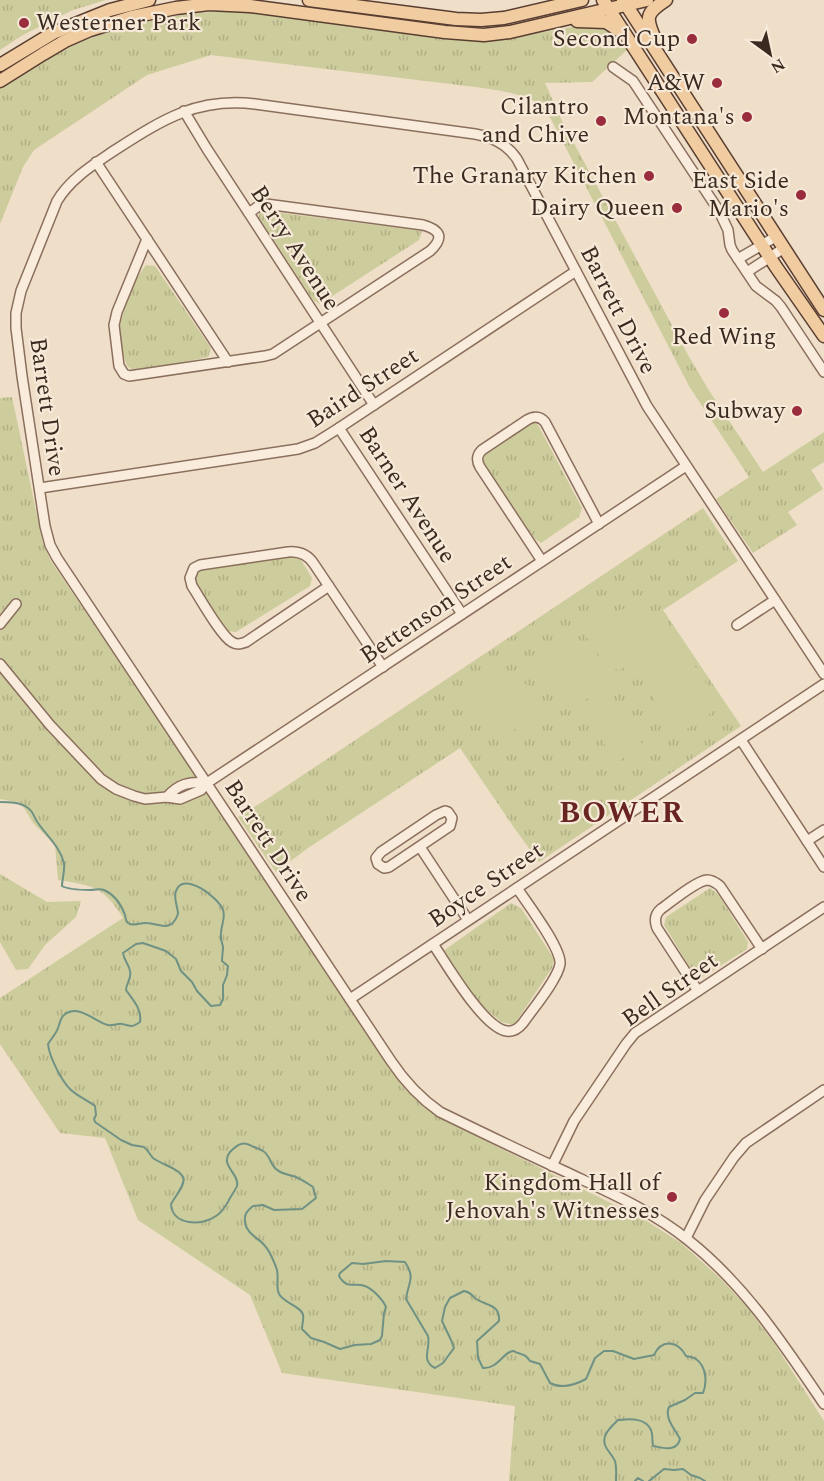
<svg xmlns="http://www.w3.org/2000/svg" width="824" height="1481" viewBox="0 0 824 1481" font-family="Spectral,serif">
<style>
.park{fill:url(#park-tufts)}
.pitch{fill:#cdcc9c}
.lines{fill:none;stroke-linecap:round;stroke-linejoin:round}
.stream{stroke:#6f9284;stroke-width:2}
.minor-casing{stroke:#8b6f5d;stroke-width:12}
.major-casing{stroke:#593e31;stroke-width:15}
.minor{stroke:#f9ecdc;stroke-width:9}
.major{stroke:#f1cca1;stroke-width:12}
.poi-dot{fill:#9a2d3d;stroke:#f6e9d8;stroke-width:2}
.labels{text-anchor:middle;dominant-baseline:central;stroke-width:4.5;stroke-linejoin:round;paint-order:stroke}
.poi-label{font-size:24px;fill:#3b2a20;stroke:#f6e9d8;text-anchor:end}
.street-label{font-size:24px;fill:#3b2a20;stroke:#f6e9d8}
.district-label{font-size:30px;font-weight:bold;letter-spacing:1.5px;fill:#682420;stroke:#f6e9d8}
</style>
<defs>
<pattern id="park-tufts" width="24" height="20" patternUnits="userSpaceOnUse" patternTransform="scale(1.5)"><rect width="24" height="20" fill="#cdcc9c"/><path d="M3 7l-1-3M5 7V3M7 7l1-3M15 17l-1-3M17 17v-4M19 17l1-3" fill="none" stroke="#b1af86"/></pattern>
</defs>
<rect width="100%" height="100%" fill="#efdec8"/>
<g class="park">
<polygon points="0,0 106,0 73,10 23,35 0,50"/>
<path d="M 243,10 L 258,11 L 442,39 L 484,42 L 572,27 L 601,24 L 618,36 L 627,50 L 592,82 L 545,83 L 562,121 L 688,355 L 708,389 L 763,472 L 824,432 L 824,462 L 811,470 L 823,489 L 788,512 L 797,525 L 753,553 L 716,499 L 749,477 L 689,386 L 551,119 C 546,112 541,105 534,101 C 515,91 488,89 467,86 L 211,55 L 147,75 L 34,150 L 23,167 L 0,224 L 0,86 C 26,70 52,54 81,42 C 132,20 188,12 243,10 Z"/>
<polygon points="259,210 422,231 419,240 320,304 313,300 259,218"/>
<polygon points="146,265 155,266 211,348 208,357 136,372 127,366 120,345 120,325 131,286"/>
<path d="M 12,397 L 43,544 L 51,561 L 117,658 L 389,1068 L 405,1089 L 420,1103 L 439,1115 L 482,1139 L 645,1220 L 681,1243 L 721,1279 L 747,1307 L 774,1343 L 824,1421 L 824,1481 L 509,1481 L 515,1406 L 282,1373 L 250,1295 L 138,1220 L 105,1138 L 60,1133 L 0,1044 L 0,998 L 123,918 C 103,886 94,886 58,880 L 55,845 L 33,823 L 21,803 L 0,799 L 0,398 Z"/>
<polygon points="528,420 538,425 582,508 579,517 541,543 535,539 482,463 482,453"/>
<polygon points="703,508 738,561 663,610 741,726 539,862 515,829 460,748 308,848 276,872 238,817 267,799"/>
<polygon points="287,553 301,560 312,578 310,586 236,632 227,631 194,582 193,571 198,566"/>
<polygon points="0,874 47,902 81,901 76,917 45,945 28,969 16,970 0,942"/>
<polygon points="710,888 719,895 748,942 747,949 701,978 695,976 664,925 666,917"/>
<polygon points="511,903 521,908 554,959 552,968 514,1025 501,1022 472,997 442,954 446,949"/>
</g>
<g class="pitch">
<path d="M 623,609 C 644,617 652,623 665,642 L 620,670 L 607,667 L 582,631 L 606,614 Z"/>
<polygon points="677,639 721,706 678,735 634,668"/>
<polygon points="574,644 591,656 612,685 570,708 558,704 530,660 554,645"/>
<polygon points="514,675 531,688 549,710 502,737 490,734 466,696 490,680"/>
<polygon points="612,698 643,745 617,762 585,715"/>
</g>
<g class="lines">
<g class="stream">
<path d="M 0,802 C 9,802 20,802 28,808 C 34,812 34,818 38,823 C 47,836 60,847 64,863 C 65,871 62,880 62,886 C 69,890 82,890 90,890 C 96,890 99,888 104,890 C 115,895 121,904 125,915 C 126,918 125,921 128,923 C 133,927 141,922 147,923 C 160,924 171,933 178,914 C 178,907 173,898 176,891 C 183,870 219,898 223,910 C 226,918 221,925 221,933 C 220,938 222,942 223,947 C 223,952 222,956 222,961 L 228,966 L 227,975 L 223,985 L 223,999 L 220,1005 L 211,1006 L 197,991 L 192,982 L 181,971 L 176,959 L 166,951 L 143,943 L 136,944 L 123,953 C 124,961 129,964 130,971 C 132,979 126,983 126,990 C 133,1000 142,1009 140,1022 C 131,1028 132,1026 122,1024 C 118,1023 113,1026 108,1025 C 95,1022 79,1003 64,1015 C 60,1018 60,1024 58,1028 C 56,1034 51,1039 48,1044 C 49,1056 61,1080 70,1089 C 77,1096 87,1100 95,1106 L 96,1115 L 94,1119 L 95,1122 L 121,1140 L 132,1145 L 144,1147 C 148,1150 150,1155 153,1158 C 157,1161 162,1163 166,1165 C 194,1177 183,1184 171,1204 C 172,1226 203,1226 216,1216 C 221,1213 225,1207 228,1202 C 230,1197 235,1191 237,1186 C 240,1174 219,1165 230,1152 C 233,1149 237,1145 241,1144 C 247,1142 249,1145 254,1147 C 257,1148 260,1149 263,1151 C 270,1155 270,1164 276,1169 C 281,1174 287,1174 293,1176 C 300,1178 307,1183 313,1187 L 316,1198 L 302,1209 L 274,1210 L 263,1205 L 253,1206 C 247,1211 244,1214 245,1222 C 247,1235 258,1237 265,1246 C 270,1251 273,1260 276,1267 C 280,1276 275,1285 279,1294 C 284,1303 302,1307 303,1315 C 304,1319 302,1324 302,1329 L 311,1338 L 324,1342 L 340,1349 L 355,1345 L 371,1344 L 380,1340 L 382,1336 L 384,1313 L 386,1307 C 383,1300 373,1289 365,1286 C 354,1282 347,1290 339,1276 L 340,1273 L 352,1263 L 363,1264 L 386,1261 L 405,1262 C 416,1279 408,1282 406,1299 L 428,1336 C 431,1349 420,1360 435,1368 L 443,1363 L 454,1348 L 451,1340 L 442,1321 L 445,1307 L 450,1298 L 464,1291 C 471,1292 471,1295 476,1299 C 487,1306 500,1304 499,1321 L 477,1341 L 478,1358 L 483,1368 C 498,1369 503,1352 513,1351 C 515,1351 516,1353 518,1353 C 524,1355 526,1355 530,1361 L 540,1364 L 550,1383 C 561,1389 575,1385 586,1379 L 595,1358 L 604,1351 L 613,1351 L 634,1359 L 654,1355 C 662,1338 678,1341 686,1356 C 689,1357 693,1357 696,1359 C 707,1367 707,1383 703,1393 L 695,1393 L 685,1400 L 669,1407 C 664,1418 675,1429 680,1439 C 677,1452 664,1448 653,1446 C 652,1441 653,1435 651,1430 C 645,1417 629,1419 618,1420 C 610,1428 599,1437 607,1449 C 610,1453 613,1457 615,1461 C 617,1468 616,1475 616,1481"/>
<polyline points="635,1481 638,1478 643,1481"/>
<polyline points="649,1481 664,1469 674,1470 683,1469 691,1475 700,1478 705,1481"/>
</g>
<g class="minor-casing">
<g id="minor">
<polyline points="613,67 633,81 719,211 728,230 730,245 732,250 756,286 776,301 781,307 824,372"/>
<polyline points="184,111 207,149 374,405"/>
<polyline points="96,162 228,362"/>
<path d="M 147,239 L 117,312 L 114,325 L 119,366 L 124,374 L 129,376 L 265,356 L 273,354 L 430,251 C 444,238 441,230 423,225 L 266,204 L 260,205 L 249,213"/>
<polyline points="738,259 777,236"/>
<polyline points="747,272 784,248"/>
<polyline points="339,428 462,614"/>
<polyline points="40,488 298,449 315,443 339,428 576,271"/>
<path d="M 542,561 L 480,467 C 476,460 477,455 482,450 L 527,420 C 533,416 540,416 545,422 L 599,524"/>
<path d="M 329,586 L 246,642 C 240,644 237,645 232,642 C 221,636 200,598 192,586 L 190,578 L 194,568 L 200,565 L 288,552 C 299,551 308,555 314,564 L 383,667"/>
<polyline points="0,624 16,604"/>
<polyline points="737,625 775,600"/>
<polyline points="0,664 50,725 101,779 116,789 134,796 145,799 167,797 180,799 201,790 207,783 213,779 686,466"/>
<path d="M 824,674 L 647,406 L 517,159 C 507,144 493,137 475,134 L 255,104 C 197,97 162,120 115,150 C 93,165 71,178 57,201 L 21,291 L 16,313 L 16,328 L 22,376 L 45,526 L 50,545 L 57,558 L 391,1061 C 405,1082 420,1098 440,1112 C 481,1132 522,1152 564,1171 C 606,1191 651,1210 688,1240 C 745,1285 784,1345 824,1404"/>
<polyline points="741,740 824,867"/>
<path d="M 167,797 C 178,784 190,781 207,783"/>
<polygon points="445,811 448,812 452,818 450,826 389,867 384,868 378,864 376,858 381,852 436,815"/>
<polyline points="807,841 824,830"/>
<polyline points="420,847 468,920"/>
<path d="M 433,944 C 446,963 484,1029 507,1031 C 514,1032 519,1028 523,1023 C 532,1010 558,979 560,964 C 562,949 527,903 517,888"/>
<path d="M 698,991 L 657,928 C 654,920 655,914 661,909 C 671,902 696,881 707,880 C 713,880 716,883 720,886 L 762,949"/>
<polyline points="350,999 824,684"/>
<polyline points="552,1166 574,1121 626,1044 635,1033 824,907"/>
<polyline points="686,1238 705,1200 734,1157 746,1143 824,1090"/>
</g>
</g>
<g class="major-casing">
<g id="major">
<polyline points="309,0 456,19 481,20 504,18 582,0"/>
<polyline points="603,0 776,267 824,336"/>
<polyline points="623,0 824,310"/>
<polyline points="577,21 606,22 620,31"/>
<path d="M 655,39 C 645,17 646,13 666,0"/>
<polyline points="0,65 53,33 110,10 149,0"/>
<polyline points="0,81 43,54 65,41 90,30 132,17 176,8 209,4 250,6 445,32 484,35 510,32 647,0"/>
</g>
</g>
<use href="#minor" class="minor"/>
<use href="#major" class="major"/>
</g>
<g class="poi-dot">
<circle cx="24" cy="23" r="6"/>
<circle cx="692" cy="39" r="6"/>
<circle cx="717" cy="83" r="6"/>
<circle cx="747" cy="117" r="6"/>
<circle cx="601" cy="121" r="6"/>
<circle cx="649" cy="176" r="6"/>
<circle cx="801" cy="195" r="6"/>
<circle cx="677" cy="208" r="6"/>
<circle cx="724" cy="313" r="6"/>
<circle cx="797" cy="411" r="6"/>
<circle cx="672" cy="1197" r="6"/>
</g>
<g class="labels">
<g class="poi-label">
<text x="36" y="23" text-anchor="start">Westerner Park</text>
<text x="680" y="39">Second Cup</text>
<text x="705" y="83">A&amp;W</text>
<text x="589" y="107">Cilantro<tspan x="589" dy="28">and Chive</tspan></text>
<text x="735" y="117">Montana's</text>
<text x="637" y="176">The Granary Kitchen</text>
<text x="789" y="181">East Side<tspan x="789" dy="28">Mario's</tspan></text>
<text x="665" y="208">Dairy Queen</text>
<text x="724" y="337" text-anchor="middle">Red Wing</text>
<text x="785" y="411">Subway</text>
<text x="660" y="1183">Kingdom Hall of<tspan x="660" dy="28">Jehovah's Witnesses</tspan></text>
</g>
<g class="street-label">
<text transform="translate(295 248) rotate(57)">Berry Avenue</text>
<text transform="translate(618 310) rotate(63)">Barrett Drive</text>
<text transform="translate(363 388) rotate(-33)">Baird Street</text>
<text transform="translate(47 407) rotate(82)">Barrett Drive</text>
<text transform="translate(407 495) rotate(57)">Barner Avenue</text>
<text transform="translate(436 609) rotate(-34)">Bettenson Street</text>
<text transform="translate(268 841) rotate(57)">Barrett Drive</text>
<text transform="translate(486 885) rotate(-34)">Boyce Street</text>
<text transform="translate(670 990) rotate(-35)">Bell Street</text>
</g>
<g class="district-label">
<text x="622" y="813">BOWER</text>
</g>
</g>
<g transform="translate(770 54) rotate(147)" stroke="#f6e9d8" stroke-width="4.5" paint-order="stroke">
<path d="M0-4.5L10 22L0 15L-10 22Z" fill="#3b2a20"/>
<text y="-9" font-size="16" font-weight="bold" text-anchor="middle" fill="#3b2a20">N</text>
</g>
</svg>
